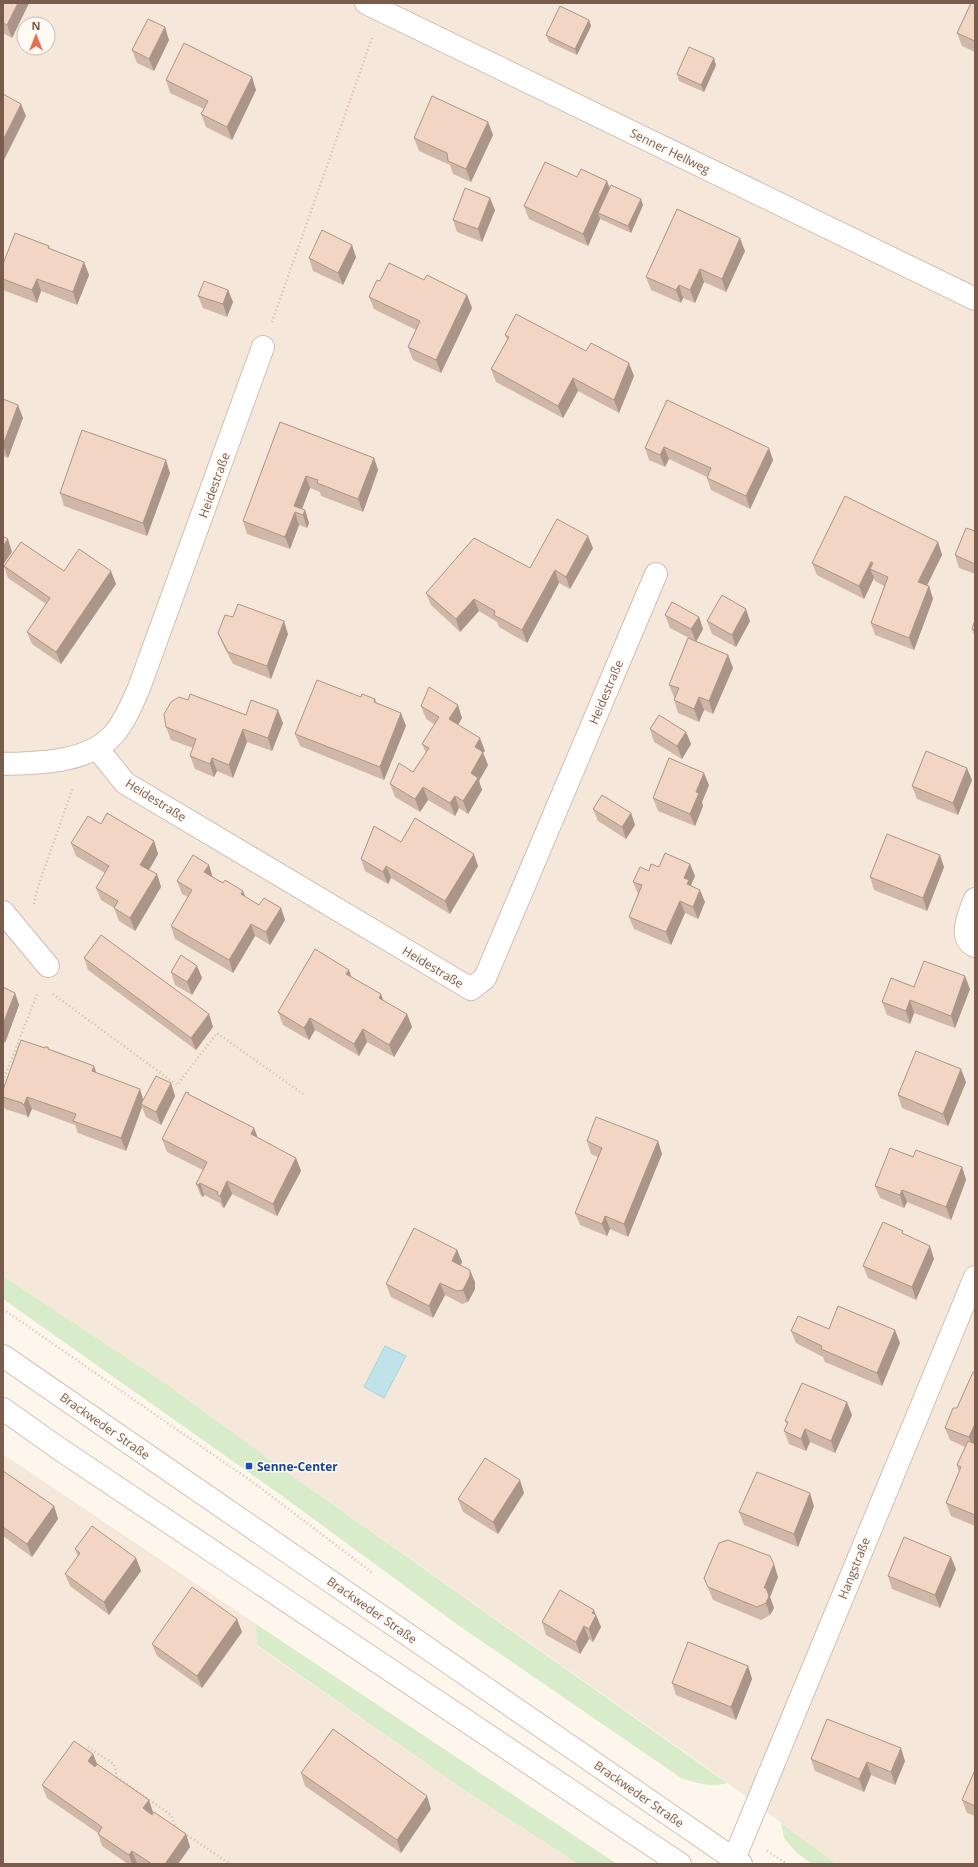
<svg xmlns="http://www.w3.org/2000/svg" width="978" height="1867" viewBox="0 0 978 1867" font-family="'Open Sans',sans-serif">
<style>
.residential{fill:#f5e8da;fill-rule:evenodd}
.green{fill:#d8ecc9}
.water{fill:#bfe3e8;stroke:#a5d3da}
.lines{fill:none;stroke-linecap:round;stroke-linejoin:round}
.minor-casing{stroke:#d1beb0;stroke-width:24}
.secondary-casing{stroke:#d6c0b0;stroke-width:24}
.path{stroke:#d9b8a5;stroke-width:2.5;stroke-dasharray:1 3;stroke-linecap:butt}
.minor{stroke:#fff;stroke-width:22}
.secondary{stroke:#fff;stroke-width:22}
.wall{fill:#d1b7a8}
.shaded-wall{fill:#aa9588}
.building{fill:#f3d5c3;stroke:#aa9588}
.transit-dot{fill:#1a4fb4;stroke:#fffaf3;stroke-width:1.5}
.labels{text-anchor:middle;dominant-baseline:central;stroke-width:3;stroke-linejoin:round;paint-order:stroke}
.street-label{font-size:12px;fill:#7a5c4d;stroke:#fffaf3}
.transit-label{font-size:12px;font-weight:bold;fill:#164399;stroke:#fffaf3;text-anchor:start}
</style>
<rect width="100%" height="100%" fill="#fdf6ec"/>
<g class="residential">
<path d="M 3,3 L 975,3 L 975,1864 L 837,1864 L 699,1762 L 284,1470 L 162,1381 L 3,1276 ZM 24,24 L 48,24 L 48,48 L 24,48 Z"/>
<polygon points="3,1454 256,1624 257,1646 460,1787 578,1864 3,1864"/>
</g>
<g class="green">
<path d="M 3,1276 L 162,1381 L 284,1470 L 727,1783 C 711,1788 697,1783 681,1778 L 458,1625 L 285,1498 L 3,1299 Z"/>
<polygon points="256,1624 617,1864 578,1864 460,1787 257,1645"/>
<polygon points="781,1823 837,1864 812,1864 796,1852 784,1838"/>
</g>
<polygon class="water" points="385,1346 406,1356 384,1398 364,1387"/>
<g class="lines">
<g class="minor-casing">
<g id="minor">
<polyline points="366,3 975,299"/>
<polyline points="97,748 125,783 471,989 485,978 656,574"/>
<path d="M 3,764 C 38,763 89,763 114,734 C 125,721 132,704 139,688 L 263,347"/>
<path d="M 975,899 C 970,912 957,938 975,946"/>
<polyline points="3,912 48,966"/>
<polyline points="734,1859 975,1277"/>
</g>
</g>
<g class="secondary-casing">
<g id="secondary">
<polyline points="3,1356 741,1864"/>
<polyline points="3,1409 58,1448 680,1864"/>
</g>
</g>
<g class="path">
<polyline points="272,322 372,38"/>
<polyline points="34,904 37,890 73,787"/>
<polyline points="53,994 177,1085 217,1033 303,1094"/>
<polyline points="3,1081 38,992"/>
<polyline points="3,1309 254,1483 374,1574"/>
<polyline points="88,1747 114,1764 117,1777 171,1815 178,1830"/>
<polyline points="184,1833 230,1864"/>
<polyline points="767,1851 787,1864"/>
</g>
<use href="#minor" class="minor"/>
<use href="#secondary" class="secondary"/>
</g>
<g class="wall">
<polygon points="3,3 29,3 12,38 3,33"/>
<polygon points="975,3 975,52 962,46 957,33"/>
<polygon points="589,20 591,26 577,55 549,42 546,35"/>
<polygon points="169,40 154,71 137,63 132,50"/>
<polygon points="716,65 704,92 679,81 677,74"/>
<polygon points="252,77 256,90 232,140 206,127 201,114 204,109 170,93 166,80"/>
<polygon points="488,122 493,135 471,182 453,174 450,165 419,151 414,138"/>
<polygon points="577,177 607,181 609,188 643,205 631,233 600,219 588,246 529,219 524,206"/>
<polygon points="495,210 482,242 457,232 453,220"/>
<polygon points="49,246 50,249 84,262 89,275 77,305 41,291 37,303 3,290 3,264"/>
<polygon points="745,251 726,292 704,282 695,303 683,298 681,303 651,290 646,277"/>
<polygon points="356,257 343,285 313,271 309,258"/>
<polygon points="424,280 467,295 472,308 441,373 413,360 408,347 416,330 374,309 369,297 380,281"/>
<polygon points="228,290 233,302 227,317 203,308 198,296"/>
<polygon points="505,335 586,351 634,376 619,413 578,391 563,418 496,382 491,369 507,340"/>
<polygon points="3,399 23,418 8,458 3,456"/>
<polygon points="667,400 773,460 750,509 711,490 707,478 707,477 669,459 665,467 649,460 645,448"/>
<polygon points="280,422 374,458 378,470 363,512 321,496 320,492 310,488 302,509 305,510 309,523 307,528 299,525 290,549 247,534 243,521"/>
<polygon points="170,473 147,536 64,506 60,493"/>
<polygon points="975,531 975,574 959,568 955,555"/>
<polygon points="938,542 942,555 927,586 929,586 933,599 914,650 875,635 871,623 884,586 875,581 874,578 864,599 817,575 812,563"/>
<polygon points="593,548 570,589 559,583 527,643 499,627 497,622 479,611 460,632 431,605 426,593 530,568"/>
<polygon points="4,566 64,571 116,584 61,664 32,644 27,632 46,604 8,578"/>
<polygon points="665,615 699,617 703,629 696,641 728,655 733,668 713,714 704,710 699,722 678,713 674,700 675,698 674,697 669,685 691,639 670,628"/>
<polygon points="975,620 975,638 972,629"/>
<polygon points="707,621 750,621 736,647 712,634"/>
<polygon points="218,633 288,634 271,679 233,664 223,645"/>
<polygon points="375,699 377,703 406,726 384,780 300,746 295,734"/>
<polygon points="188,700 246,715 283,723 272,751 247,742 233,778 217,771 214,777 195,769 190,756 193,748 171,740 166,727"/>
<polygon points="421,706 462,718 458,725 485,751 483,753 488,765 479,781 482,790 468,814 459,808 455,816 428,800 420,812 395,797 390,784 413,772 426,753 422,744 434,724 426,719"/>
<polygon points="650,729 686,732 691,744 682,759 654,742"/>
<polygon points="972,780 958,815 917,799 912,786"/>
<polygon points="709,785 702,802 703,806 695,826 658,811 653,798"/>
<polygon points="593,809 631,813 635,825 626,839 598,821"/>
<polygon points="101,824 154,841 158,854 149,870 157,874 161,887 135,931 119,921 114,908 101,900 96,888 105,873 76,856 71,843"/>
<polygon points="401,842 478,866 450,914 391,878 388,884 365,871 361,859"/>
<polygon points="690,864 695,876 691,885 705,902 698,919 685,913 671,945 634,929 629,917 638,894 633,882 649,871 659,867"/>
<polygon points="944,867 927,911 874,890 870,877"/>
<polygon points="213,878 223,883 243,891 245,897 259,905 281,908 285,920 270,945 255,936 233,973 175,939 171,926 188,897 182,894 177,881"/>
<polygon points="84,958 209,1014 213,1027 196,1050 88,970"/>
<polygon points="197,966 202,978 192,995 175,985 171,972"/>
<polygon points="351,977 383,1000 407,1014 412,1027 394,1057 367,1042 359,1056 315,1030 309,1040 283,1025 278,1012"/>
<polygon points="3,987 15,993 19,1005 5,1043 3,1042"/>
<polygon points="914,987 970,989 955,1028 914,1013 910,1024 887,1015 882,1002"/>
<polygon points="48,1047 49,1049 94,1066 96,1073 143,1100 171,1083 175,1096 161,1125 146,1117 142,1107 126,1151 78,1133 75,1125 32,1109 28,1118 27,1116 5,1109 3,1103 3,1090 45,1048"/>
<polygon points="966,1082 948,1126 902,1108 898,1095"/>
<polygon points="190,1095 254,1128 258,1138 296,1158 301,1171 277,1216 232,1194 224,1208 222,1207 220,1203 204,1195 203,1197 201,1196 196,1184 203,1170 167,1152 162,1139"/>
<polygon points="587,1141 658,1141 662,1154 628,1237 610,1229 607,1236 580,1225 575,1213 598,1157 591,1154"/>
<polygon points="913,1157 962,1167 966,1180 951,1220 907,1202 904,1208 880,1198 875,1186"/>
<polygon points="904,1235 934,1259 916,1300 868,1278 863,1266"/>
<polygon points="457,1250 462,1262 461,1265 475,1282 475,1289 468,1302 462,1304 445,1295 433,1318 391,1297 386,1284"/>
<polygon points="791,1331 900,1343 882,1386 825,1362 823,1357 796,1343"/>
<polygon points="975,1373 975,1526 951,1516 946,1503 959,1472 957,1465 965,1447 950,1440 945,1428 957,1408"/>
<polygon points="852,1415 835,1453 810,1442 806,1451 789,1444 784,1431 787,1425 785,1421"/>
<polygon points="3,1471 54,1506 58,1519 32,1557 3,1536"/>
<polygon points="524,1493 498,1534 463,1512 458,1499"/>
<polygon points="814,1506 798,1547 744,1525 739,1512"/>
<polygon points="75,1549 136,1558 141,1571 109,1615 70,1586 65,1574 78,1557"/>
<polygon points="956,1569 940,1608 892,1589 888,1576"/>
<polygon points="778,1577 770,1597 774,1608 770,1615 761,1620 713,1600 704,1578"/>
<polygon points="595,1614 596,1615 601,1627 593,1642 589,1639 580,1654 546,1635 542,1622"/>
<polygon points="242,1632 202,1688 157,1656 152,1644"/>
<polygon points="748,1666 752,1679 736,1720 676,1695 672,1683"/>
<polygon points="93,1754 97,1765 153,1812 152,1815 186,1834 190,1847 178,1864 138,1864 137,1863 136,1864 128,1864 102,1846 98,1833 47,1798 42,1785"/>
<polygon points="811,1759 905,1761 895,1785 871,1775 864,1792 815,1771"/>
<polygon points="975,1770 975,1816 967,1813 962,1800"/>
<polygon points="301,1773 431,1809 401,1853 305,1786"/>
</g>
<g class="shaded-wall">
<polygon points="18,3 29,3 12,38 7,25"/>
<polygon points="589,20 591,26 577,55 575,49"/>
<polygon points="165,27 169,40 154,71 149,59"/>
<polygon points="714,58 716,65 704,92 701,85"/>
<polygon points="252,77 256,90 232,140 227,127"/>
<polygon points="21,104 26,116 3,162 3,140"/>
<polygon points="488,122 493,135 471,182 466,169"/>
<polygon points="607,181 612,194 598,213 600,219 588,246 583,234"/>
<polygon points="490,198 495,210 482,242 478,229"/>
<polygon points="641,199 643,205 631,233 628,226"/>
<polygon points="740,238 745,251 726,292 722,279"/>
<polygon points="352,245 356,257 343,285 338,273"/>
<polygon points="84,262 89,275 77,305 73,292"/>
<polygon points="700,269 704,282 695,303 690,290"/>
<polygon points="37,279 41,291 37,303 32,290"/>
<polygon points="679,285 683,298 681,303 676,290"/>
<polygon points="228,290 233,302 227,317 223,304"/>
<polygon points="467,295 472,308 441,373 436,360"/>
<polygon points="629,363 634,376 619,413 614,400"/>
<polygon points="573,378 578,391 563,418 558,406"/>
<polygon points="18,405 23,418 8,458 3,445"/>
<polygon points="664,447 669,459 665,467 660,455"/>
<polygon points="769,448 773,460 750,509 746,496"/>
<polygon points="374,458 378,470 363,512 358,499"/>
<polygon points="166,460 170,473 147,536 143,523"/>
<polygon points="306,476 310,488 300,514 294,506"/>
<polygon points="305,510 309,523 307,528 303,515"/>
<polygon points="295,512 299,525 290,549 285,537"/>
<polygon points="588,536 593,548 570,589 566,577"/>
<polygon points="8,539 12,552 3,565 3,546"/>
<polygon points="938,542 942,555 922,595 918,582"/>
<polygon points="871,562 874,570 870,569 874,578 864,599 859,586"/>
<polygon points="555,570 559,583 527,643 522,630"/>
<polygon points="111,571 116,584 61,664 56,652"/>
<polygon points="929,586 933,599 914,650 909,638"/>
<polygon points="474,599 479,611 460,632 456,619"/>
<polygon points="746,609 750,621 736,647 732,635"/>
<polygon points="699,617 703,629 696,642 691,629"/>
<polygon points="284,621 288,634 271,679 267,666"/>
<polygon points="728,655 733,668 713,714 709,701"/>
<polygon points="699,697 704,710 699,722 694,709"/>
<polygon points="458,705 462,718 454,732 449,719"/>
<polygon points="278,710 283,723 272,751 268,738"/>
<polygon points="401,713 406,726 384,780 380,767"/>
<polygon points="243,729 247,742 233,778 229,765"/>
<polygon points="686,732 691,744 682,759 677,746"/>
<polygon points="480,738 485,751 483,753 488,765 479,781 482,790 468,814 463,801 471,773 475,747"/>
<polygon points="212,758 217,771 214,777 210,764"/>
<polygon points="967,768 972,780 958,815 953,803"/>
<polygon points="704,773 709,785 702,802 703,806 695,826 690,814 696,792"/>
<polygon points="423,787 428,800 420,812 415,799"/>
<polygon points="455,796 459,808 455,816 450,803"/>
<polygon points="631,813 635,825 626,839 622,827"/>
<polygon points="154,841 158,854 145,877 140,865"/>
<polygon points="474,854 478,866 450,914 445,901"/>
<polygon points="940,855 944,867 927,911 923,898"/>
<polygon points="690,864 695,876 691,885 693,893 692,897 684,878"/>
<polygon points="209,865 213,878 204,872"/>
<polygon points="386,866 391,878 388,884 383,872"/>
<polygon points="157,874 161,887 135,931 130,918"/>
<polygon points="700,890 705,902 698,919 693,907"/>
<polygon points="243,891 248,904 241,894"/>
<polygon points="680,901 685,913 671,945 666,932"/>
<polygon points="281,908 285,920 270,945 266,932"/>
<polygon points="251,924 255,936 233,973 229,960"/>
<polygon points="197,966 202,978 192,995 187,982"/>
<polygon points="349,970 353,982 346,974"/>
<polygon points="965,976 970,989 955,1028 951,1016"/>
<polygon points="15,993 19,1005 5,1043 3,1037 3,1024"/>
<polygon points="381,994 386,1007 379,998"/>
<polygon points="910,1000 914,1013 910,1024 906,1011"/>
<polygon points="209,1014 213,1027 196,1050 191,1038"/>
<polygon points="407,1014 412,1027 394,1057 389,1045"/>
<polygon points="310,1018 315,1030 309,1040 304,1028"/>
<polygon points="363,1029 367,1042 359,1056 354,1044"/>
<polygon points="94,1066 98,1079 92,1071"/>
<polygon points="961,1069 966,1082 948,1126 943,1114"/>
<polygon points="171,1083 175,1096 161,1125 156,1112"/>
<polygon points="140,1089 144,1102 141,1104 142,1107 126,1151 121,1138"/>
<polygon points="27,1097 32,1109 28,1118 24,1105"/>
<polygon points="254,1128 259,1141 251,1134"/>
<polygon points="658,1141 662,1154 628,1237 624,1224"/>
<polygon points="296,1158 301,1171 277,1216 273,1204"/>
<polygon points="962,1167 966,1180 951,1220 946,1207"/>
<polygon points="227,1181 232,1194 224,1208 220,1196"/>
<polygon points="200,1183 204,1195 203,1197 198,1185"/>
<polygon points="902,1190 907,1202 904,1208 900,1195"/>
<polygon points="605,1216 610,1229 607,1236 602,1224"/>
<polygon points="930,1246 934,1259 916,1300 912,1287"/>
<polygon points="457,1250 462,1262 457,1273 452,1261"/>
<polygon points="470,1270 475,1282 475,1289 468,1302 463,1290"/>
<polygon points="440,1283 445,1295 433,1318 429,1306"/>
<polygon points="895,1330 900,1343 882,1386 877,1373"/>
<polygon points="847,1402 852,1415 835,1453 831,1441"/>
<polygon points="975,1424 975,1447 974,1450 969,1437"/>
<polygon points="805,1429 810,1442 806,1451 801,1439"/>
<polygon points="520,1480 524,1493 498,1534 493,1522"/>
<polygon points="810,1493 814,1506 798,1547 794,1534"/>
<polygon points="54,1506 58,1519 32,1557 27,1544"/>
<polygon points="951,1557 956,1569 940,1608 935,1595"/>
<polygon points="136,1558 141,1571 109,1615 104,1602"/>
<polygon points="774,1564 778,1577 770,1597 774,1608 770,1615 766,1603 764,1588"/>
<polygon points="594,1610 596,1616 596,1615 601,1627 593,1642 589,1629 592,1613"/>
<polygon points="237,1619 242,1632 202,1688 197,1676"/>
<polygon points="584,1626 589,1639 580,1654 576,1642"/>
<polygon points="748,1666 752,1679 736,1720 731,1707"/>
<polygon points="901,1748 905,1761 895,1785 891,1772"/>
<polygon points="93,1754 98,1766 92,1774 88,1761"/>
<polygon points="867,1762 871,1775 864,1792 859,1779"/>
<polygon points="427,1796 431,1809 401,1853 397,1840"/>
<polygon points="149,1800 153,1812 147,1821 143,1808"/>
<polygon points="186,1834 190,1847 178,1864 165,1864"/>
<polygon points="132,1851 137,1863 136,1864 132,1864 129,1855"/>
</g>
<g class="building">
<polygon points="3,3 18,3 7,25 3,23"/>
<polygon points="971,3 975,3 975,41 957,33"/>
<polygon points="560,6 589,20 575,49 546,35"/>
<polygon points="148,19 165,27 149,59 132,50"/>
<polygon points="184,43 252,77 227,127 201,114 208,101 166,80"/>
<polygon points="689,47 714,58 701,85 677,74"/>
<polygon points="3,94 21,104 3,140"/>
<polygon points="432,96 488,122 466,169 448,161 447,153 414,138"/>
<polygon points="545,162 577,177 581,169 607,181 583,234 524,206"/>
<polygon points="611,185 641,199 628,226 598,213"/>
<polygon points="465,188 490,198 478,229 453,220"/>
<polygon points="677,209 740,238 722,279 700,269 690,290 679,285 676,290 646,277"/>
<polygon points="322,230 352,245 338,273 309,258"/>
<polygon points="15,233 49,246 48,248 84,262 73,292 37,279 32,290 3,279 3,264"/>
<polygon points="389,263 424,280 427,275 467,295 436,360 408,347 420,321 369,297 377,280 380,281"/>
<polygon points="204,281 228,290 223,304 198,296"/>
<polygon points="516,314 586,351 591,343 629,363 614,400 573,378 558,406 491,369 509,337 505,335"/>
<polygon points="3,399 18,405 3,445"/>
<polygon points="667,400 769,448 746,496 707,478 711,468 664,447 660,455 645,448"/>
<polygon points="280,422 374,458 358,499 317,483 318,480 306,476 294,506 305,510 303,515 295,512 285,537 243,521"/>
<polygon points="82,430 166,460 143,523 60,493"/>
<polygon points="845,496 938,542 918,582 929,586 909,638 871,623 888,577 870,569 873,563 871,562 859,586 812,563"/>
<polygon points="557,519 588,536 566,577 555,570 522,630 494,615 495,611 474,599 456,619 426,593 474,538 530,568"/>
<polygon points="966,528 975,531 975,564 955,555"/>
<polygon points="3,536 8,539 3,546"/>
<polygon points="21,542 64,571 79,549 111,571 56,652 27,632 50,598 4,566"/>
<polygon points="722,595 746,609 732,635 707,621"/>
<polygon points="672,602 699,617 691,629 665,615"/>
<polygon points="238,604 284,621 267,666 228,652 218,633 225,615 233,617"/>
<polygon points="975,620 975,630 972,629"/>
<polygon points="688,638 728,655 709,701 699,697 694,709 674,700 679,688 669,685"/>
<polygon points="317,680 361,697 362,694 375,699 374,702 401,713 380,767 295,734"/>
<polygon points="429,687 458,705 449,719 480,738 475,747 483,752 471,773 478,778 463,801 455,796 450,803 423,787 415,799 390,784 399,763 413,772 429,748 422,744 439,717 421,706"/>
<polygon points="190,694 246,715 251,700 278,710 268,738 243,729 229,765 212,758 210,764 190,756 196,739 166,727 164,714 171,702 179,697 188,700"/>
<polygon points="659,715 686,732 677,746 650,729"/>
<polygon points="926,751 967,768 953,803 912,786"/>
<polygon points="669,758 704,773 696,792 699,793 690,814 653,798"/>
<polygon points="602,795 631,813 622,827 593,809"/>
<polygon points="107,813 154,841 140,865 157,874 130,918 114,908 118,901 96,888 109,866 71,843 88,816 101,824"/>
<polygon points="415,818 474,854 445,901 386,866 383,872 361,859 374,826 401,842"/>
<polygon points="887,834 940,855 923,898 870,877"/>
<polygon points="665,853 690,864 684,878 689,880 687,884 700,890 693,907 680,901 666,932 629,917 642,885 633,882 640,867 649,871 651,864 659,867"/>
<polygon points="193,855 209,865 204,872 223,883 225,880 243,891 241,894 259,905 264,898 281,908 266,932 251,924 229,960 171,926 192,890 177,881"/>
<polygon points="101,935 209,1014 191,1038 84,958"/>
<polygon points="315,949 349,970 346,974 381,994 379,998 407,1014 389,1045 363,1029 354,1044 310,1018 304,1028 278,1012"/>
<polygon points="181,955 197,966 187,982 171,972"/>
<polygon points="924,961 965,976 951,1016 910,1000 906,1011 882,1002 891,978 914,987"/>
<polygon points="3,987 15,993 3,1024"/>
<polygon points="21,1040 45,1048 45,1047 48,1047 48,1049 94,1066 92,1071 140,1089 121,1138 73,1121 76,1114 27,1097 24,1105 22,1103 3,1097 3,1090"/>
<polygon points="916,1051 961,1069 943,1114 898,1095"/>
<polygon points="156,1076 171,1083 156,1112 141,1104"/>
<polygon points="186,1092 189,1093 188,1094 254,1128 251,1134 296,1158 273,1204 227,1181 220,1196 217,1194 218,1192 200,1183 198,1185 196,1184 207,1162 162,1139"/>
<polygon points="596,1117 658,1141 624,1224 605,1216 602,1224 575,1213 602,1148 587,1141"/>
<polygon points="890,1148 913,1157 916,1150 962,1167 946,1207 902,1190 900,1195 875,1186"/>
<polygon points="883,1222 903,1231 902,1233 930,1246 912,1287 863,1266"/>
<polygon points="414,1228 457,1250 452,1261 470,1270 470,1276 463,1290 457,1291 440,1283 429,1306 386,1284"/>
<polygon points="838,1306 895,1330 877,1373 821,1349 822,1346 791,1331 798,1316 829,1329"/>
<polygon points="973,1372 975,1373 975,1424 969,1437 945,1428 953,1408 957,1408"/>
<polygon points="802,1383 847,1402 831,1441 805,1429 801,1439 784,1431 788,1422 785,1421"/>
<polygon points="968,1441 975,1444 975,1515 946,1503 961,1467 957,1465"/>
<polygon points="485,1458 520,1480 493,1522 458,1499"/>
<polygon points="3,1471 54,1506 27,1544 3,1527"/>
<polygon points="757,1472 810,1493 794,1534 739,1512"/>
<polygon points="92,1526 136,1558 104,1602 65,1574 80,1553 75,1549"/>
<polygon points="904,1537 951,1557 935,1595 888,1576"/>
<polygon points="728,1540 770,1556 774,1564 764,1588 766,1588 769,1596 766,1603 757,1607 708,1587 704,1578 719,1543"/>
<polygon points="192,1587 237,1619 197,1676 152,1644"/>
<polygon points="560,1590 594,1610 592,1613 596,1615 589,1629 584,1626 576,1642 542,1622"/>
<polygon points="688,1642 748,1666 731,1707 672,1683"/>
<polygon points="827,1719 901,1748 891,1772 867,1762 859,1779 811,1759"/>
<polygon points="333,1729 427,1796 397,1840 301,1773"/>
<polygon points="74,1741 93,1754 88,1761 95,1767 97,1764 149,1800 143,1808 152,1815 154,1812 186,1834 165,1864 152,1864 132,1851 129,1855 98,1834 102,1827 42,1785"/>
<polygon points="975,1770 975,1806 962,1800"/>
</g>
<rect class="transit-dot" x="245" y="1462" width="8" height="8" rx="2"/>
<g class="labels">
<g class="street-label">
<text transform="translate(670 151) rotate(26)">Senner Hellweg</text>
<text transform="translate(214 485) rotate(-70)">Heidestraße</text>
<text transform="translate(606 692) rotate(-67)">Heidestraße</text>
<text transform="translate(156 800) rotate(32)">Heidestraße</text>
<text transform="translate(433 967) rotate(31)">Heidestraße</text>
<text transform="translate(105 1426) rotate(35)">Brackweder Straße</text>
<text transform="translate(854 1568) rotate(-68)">Hangstraße</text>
<text transform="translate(372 1610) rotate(35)">Brackweder Straße</text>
<text transform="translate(639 1794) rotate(35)">Brackweder Straße</text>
</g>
<g class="transit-label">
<text x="257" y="1466">Senne-Center</text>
</g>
</g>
<rect width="978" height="1867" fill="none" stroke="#7a5c4d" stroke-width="8"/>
<g transform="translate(36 36)"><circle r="19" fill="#fffaf3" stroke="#cabbb1"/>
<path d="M0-3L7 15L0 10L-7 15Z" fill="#e76f51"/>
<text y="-6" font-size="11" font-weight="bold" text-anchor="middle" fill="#7a5c4d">N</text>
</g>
</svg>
